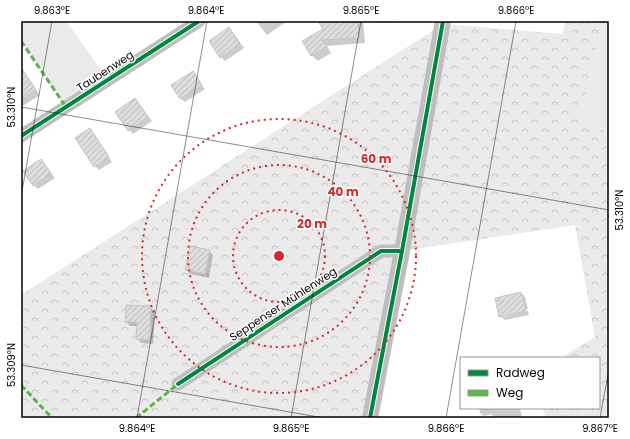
<svg xmlns="http://www.w3.org/2000/svg" width="630" height="439" viewBox="0 0 630 439" font-family="Poppins,sans-serif">
<style>
.green{fill:#eaeaea}
.forest{fill:url(#forest-crowns)}
.shadow{fill:#0003}
.building{fill:url(#building-hatch);stroke:#c5c5c5}
.lines{fill:none;stroke-linecap:round;stroke-linejoin:round}
.minor{stroke:#bebebe;stroke-width:13}
.tertiary{stroke:#bebebe;stroke-width:16}
.quiet{stroke:#58b947;stroke-width:3;stroke-dasharray:6 3;stroke-linecap:butt}
.cycleway-casing{stroke:#fff;stroke-width:6}
.cycleway{stroke:#00873e;stroke-width:4}
.ticks{fill:none;stroke:#000;stroke-width:1;stroke-opacity:0.45}
.ring{fill:none;stroke:#d62828;stroke-width:2;stroke-dasharray:2 4}
.labels{text-anchor:middle;dominant-baseline:central;stroke-width:3;stroke-linejoin:round;paint-order:stroke}
.street-label{font-size:11px;fill:#000;stroke:#fff}
.centre{fill:#d62828;stroke:#fff;stroke-width:2}
.ring-label{font-size:12px;text-anchor:middle;font-weight:bold;fill:#d62828;stroke:#fff;stroke-width:3;stroke-linejoin:round;paint-order:stroke}
.neatline{fill:none;stroke:#000;stroke-width:1.5}
.ticks-label{font-size:10px;text-anchor:middle;fill:#000}
</style>
<defs>
<pattern id="forest-crowns" width="20" height="18" patternUnits="userSpaceOnUse"><rect width="20" height="18" fill="#eaeaea"/><path d="M2 6a3 3 0 1 1 6 0M12 15a3 3 0 1 1 6 0" fill="none" stroke="#c7c7c7"/></pattern>
<pattern id="building-hatch" width="6" height="6" patternUnits="userSpaceOnUse"><rect width="6" height="6" fill="#dcdcdc"/><path d="M-1 1l2-2M0 6l6-6M5 7l2-2" fill="none" stroke="#bbb"/></pattern>
</defs>
<rect width="100%" height="100%" fill="#fff"/>
<g class="green">
<polygon points="21,21 66,21 108,80 66,107 21,41"/>
<polygon points="603,21 609,21 609,132 580,120"/>
</g>
<polygon class="forest" points="565,21 603,21 580,120 609,132 609,418 546,418 542,408 599,408 599,358 561,358 595,337 575,225 402,251 370,418 21,418 21,295 443,24 563,34"/>
<g class="shadow">
<polygon points="256,21 286,21 286,22 267,35"/>
<polygon points="319,21 363,21 365,43 327,46 331,53 318,61 312,55 324,29"/>
<polygon points="375,21 406,21 406,22 377,23"/>
<polygon points="233,33 244,48 225,61 221,57"/>
<polygon points="192,72 205,89 185,102 180,98"/>
<polygon points="25,74 40,95 21,107 21,76"/>
<polygon points="135,99 152,121 133,134 129,130"/>
<polygon points="90,130 94,134 112,162 99,170 95,166"/>
<polygon points="41,160 55,178 38,189 34,185"/>
<polygon points="209,251 213,255 209,278 190,274 186,269"/>
<polygon points="521,293 525,297 528,309 502,315 502,317 528,311 529,315 505,320 500,316"/>
<polygon points="150,307 155,311 153,344 142,343 137,339 138,326 130,326 126,321"/>
<polygon points="479,408 520,408 522,417 493,418 492,414 484,416 480,413"/>
</g>
<g class="building">
<polygon points="318,21 358,21 359,38 322,40 326,47 311,56 302,41 323,29"/>
<polygon points="229,27 240,44 220,58 209,41"/>
<polygon points="21,67 36,90 21,100"/>
<polygon points="193,71 202,85 180,99 171,85"/>
<polygon points="135,98 148,117 128,131 115,112"/>
<polygon points="90,128 109,157 94,167 75,138"/>
<polygon points="41,159 51,173 33,186 23,171"/>
<polygon points="190,246 210,250 205,274 185,270"/>
<polygon points="521,292 526,311 499,317 495,298"/>
<polygon points="126,305 151,306 150,340 136,339 137,322 125,322"/>
</g>
<g class="lines">
<g class="minor">
<polyline points="21,136 199,21"/>
<polyline points="178,384 381,251 402,251"/>
</g>
<polyline class="tertiary" points="370,418 402,251 443,21"/>
<g class="quiet">
<polyline points="21,41 66,107"/>
<polyline points="21,385 52,418"/>
<polyline points="136,418 178,384"/>
</g>
<g class="cycleway-casing">
<g id="cycleway">
<polyline points="21,136 199,21"/>
<polyline points="178,384 381,251 402,251"/>
<polyline points="370,418 402,251 443,21"/>
</g>
</g>
<use href="#cycleway" class="cycleway"/>
</g>
<path class="ticks" d="M 21,107 L 609,210M 21,197 L 52,21M 21,365 L 324,418M 137,418 L 207,21M 291,418 L 361,21M 446,418 L 516,21M 600,418 L 609,369"/>
<g class="ring">
<circle cx="279" cy="256" r="46"/>
<circle cx="279" cy="256" r="91"/>
<circle cx="279" cy="256" r="137"/>
</g>
<g class="labels">
<g class="street-label">
<text transform="translate(105 71) rotate(-33)">Taubenweg</text>
<text transform="translate(283 304) rotate(-33)">Seppenser Mühlenweg</text>
</g>
</g>
<circle cx="279" cy="256" r="6" class="centre"/>
<g class="ring-label">
<text x="376" y="163">60 m</text>
<text x="343" y="196">40 m</text>
<text x="312" y="228">20 m</text>
</g>
<rect width="630" height="439" fill="none" stroke="#ffffff" stroke-width="44"/>
<rect x="460" y="357" width="140" height="52" fill="#ffffff" stroke="#999999"/>
<rect x="468" y="370" width="20" height="6" fill="#00873e" stroke="#999999"/>
<text x="496" y="377" font-size="12" fill="#000000">Radweg</text>
<rect x="468" y="390" width="20" height="6" fill="#58b947" stroke="#999999"/>
<text x="496" y="397" font-size="12" fill="#000000">Weg</text>
<rect x="22" y="22" width="586" height="395" class="neatline"/>
<g class="ticks-label">
<text x="52" y="14">9.863°E</text>
<text x="206" y="14">9.864°E</text>
<text x="361" y="14">9.865°E</text>
<text x="516" y="14">9.866°E</text>
<text transform="translate(11 107) rotate(-90)" y="4">53.310°N</text>
<text transform="translate(619 210) rotate(-90)" y="4">53.310°N</text>
<text transform="translate(11 365) rotate(-90)" y="4">53.309°N</text>
<text x="137" y="432">9.864°E</text>
<text x="291" y="432">9.865°E</text>
<text x="446" y="432">9.866°E</text>
<text x="600" y="432">9.867°E</text>
</g>
</svg>
